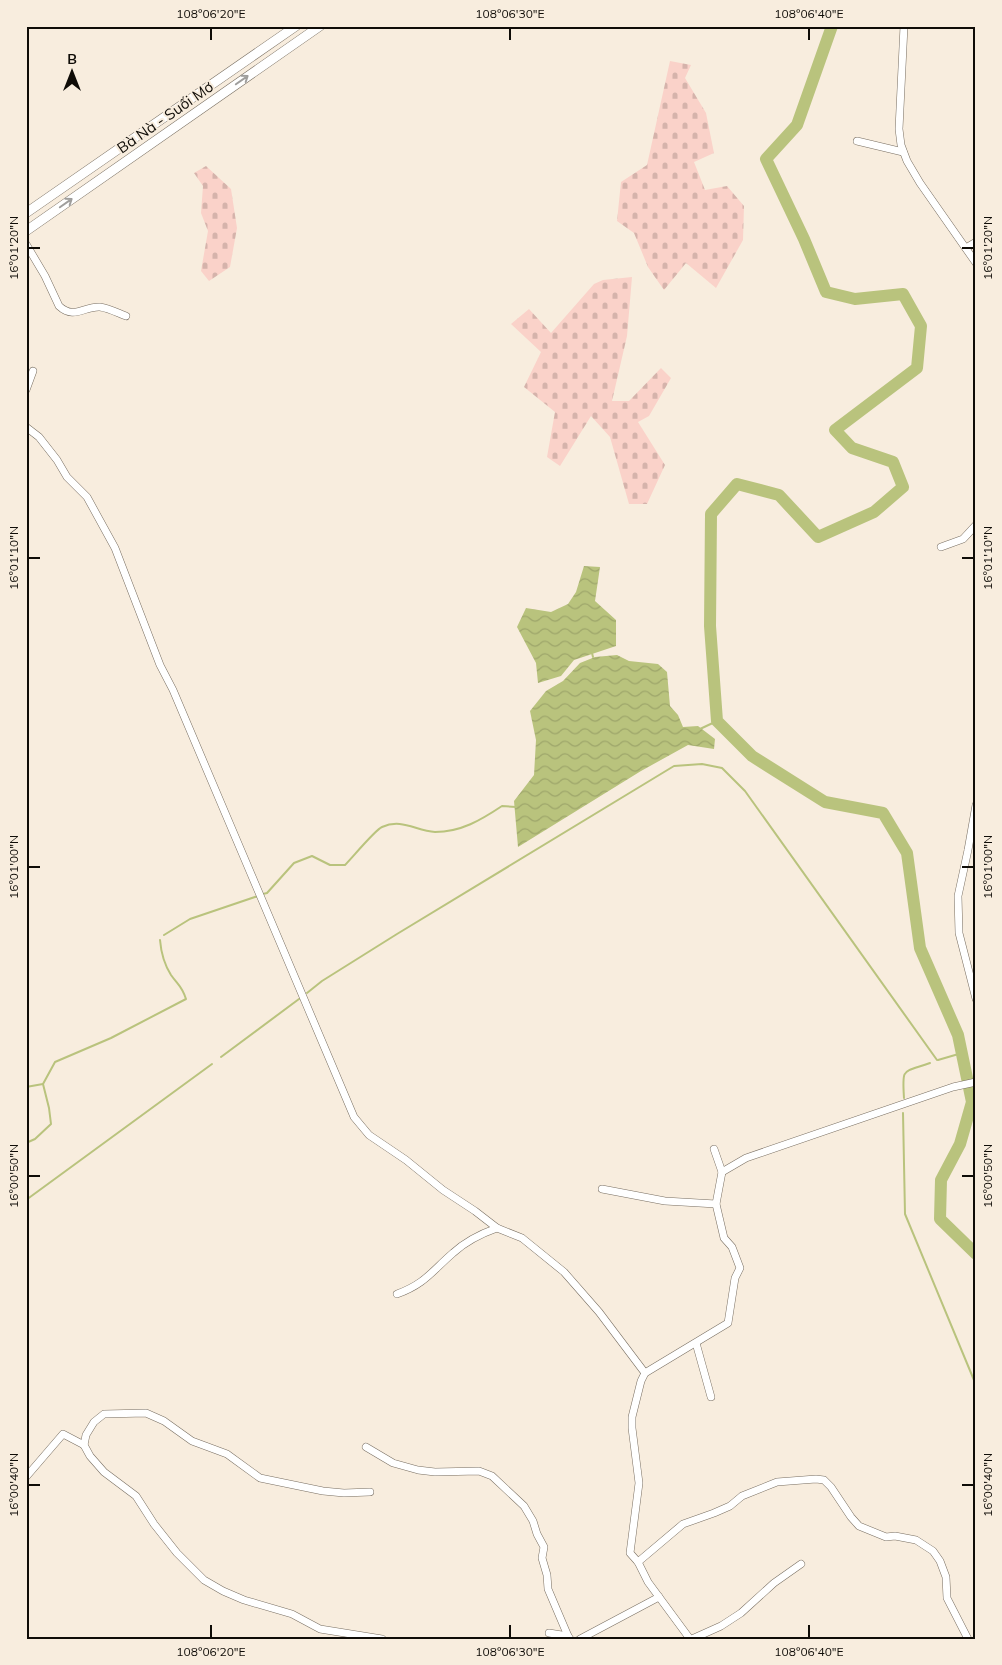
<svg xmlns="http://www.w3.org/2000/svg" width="1002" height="1665" viewBox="0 0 1002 1665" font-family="Mulish,sans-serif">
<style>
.cemetery{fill:url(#cemetery-stones)}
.water{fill:url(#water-waves)}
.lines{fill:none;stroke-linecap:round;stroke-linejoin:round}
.stream{stroke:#b9c37d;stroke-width:2}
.river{stroke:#b9c37d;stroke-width:12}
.minor-casing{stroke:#786e61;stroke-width:8}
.major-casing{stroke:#786e61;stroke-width:10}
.minor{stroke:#fff;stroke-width:7}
.major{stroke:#fff;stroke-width:9}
.oneway{stroke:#9f9e9c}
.ticks{fill:none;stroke:#0f0c07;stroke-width:2}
.labels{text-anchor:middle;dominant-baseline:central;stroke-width:4;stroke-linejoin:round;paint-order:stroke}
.street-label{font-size:15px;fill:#0f0c07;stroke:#f8edde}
.neatline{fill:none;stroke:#0f0c07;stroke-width:2}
.ticks-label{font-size:12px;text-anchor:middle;fill:#0f0c07}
</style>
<defs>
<pattern id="cemetery-stones" width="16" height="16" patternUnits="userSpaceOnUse" patternTransform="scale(1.25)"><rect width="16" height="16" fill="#fad2c9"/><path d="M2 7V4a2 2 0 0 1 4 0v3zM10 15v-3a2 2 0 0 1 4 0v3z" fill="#d5b3ab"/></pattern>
<pattern id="water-waves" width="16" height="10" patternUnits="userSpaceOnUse" patternTransform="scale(1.25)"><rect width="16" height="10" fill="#b9c37d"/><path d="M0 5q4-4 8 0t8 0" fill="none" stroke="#9ea66b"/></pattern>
</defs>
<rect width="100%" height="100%" fill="#f8edde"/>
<g class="cemetery">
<polygon points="670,61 691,65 685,78 706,113 714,153 694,162 705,190 727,186 744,206 743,240 716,288 686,263 664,290 648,267 634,233 617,221 621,182 647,165"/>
<polygon points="206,166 231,189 237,228 230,267 209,281 201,271 208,231 201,213 203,186 194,173"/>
<polygon points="632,277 627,336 612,401 629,401 661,368 671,378 649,416 638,422 665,465 647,504 629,504 610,437 591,416 560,466 547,457 555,412 524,387 541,352 511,324 529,309 551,333 594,284 603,280"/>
</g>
<g class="water">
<polygon points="584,566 600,567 595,601 616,620 616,646 574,660 561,676 538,683 536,663 517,627 526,608 551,612 568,604 576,592"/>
<polygon points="617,655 629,661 658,664 667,672 670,706 678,715 683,727 698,726 715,739 714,749 688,745 641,771 518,847 514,801 534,775 536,740 530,711 546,691 563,681 580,663 595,657"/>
</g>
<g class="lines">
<g class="stream">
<polyline points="592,653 593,657"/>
<polyline points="700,729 717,721"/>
<path d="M 263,894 L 267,893 L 294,863 L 312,856 L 330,865 L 345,865 C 352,858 375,830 382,827 C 402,818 416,831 435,832 C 461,832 481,820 502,806 L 516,807"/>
<polyline points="164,935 190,919 258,896"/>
<polyline points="307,993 322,981 397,934 674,766 702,764 722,768 745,791 937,1060"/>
<polyline points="221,1057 299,999"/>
<polyline points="938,1060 962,1053"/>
<polyline points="26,1087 43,1084"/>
<path d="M 904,1098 C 902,1067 902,1073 930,1063"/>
<polyline points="903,1113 905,1214 976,1385"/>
<path d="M 26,1143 L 35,1139 L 51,1124 L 49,1108 L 43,1084 L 55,1062 L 111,1038 L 186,999 C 182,986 178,985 171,975 C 164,964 161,952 160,940"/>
<polyline points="26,1200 212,1064"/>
</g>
<polyline class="river" points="832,26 797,125 766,159 804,239 826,292 855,299 903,294 921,326 917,368 835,430 852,448 893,462 903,487 874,512 818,537 779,495 737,484 711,514 710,626 717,721 752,756 825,802 883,813 907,853 920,948 958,1035 972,1102 960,1144 941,1180 940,1219 976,1254"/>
<g class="minor-casing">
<g id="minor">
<polyline points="904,26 899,129 901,145 907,161 920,183 976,263"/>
<polyline points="857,141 903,152"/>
<path d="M 26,244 L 45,276 L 59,306 C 74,320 84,306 100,307 C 108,308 118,313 126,316"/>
<polyline points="966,248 976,242"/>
<polyline points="26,390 33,371"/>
<polyline points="26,427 39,437 57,460 67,477 87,497 115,548 160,665 173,690 354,1117 369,1135 406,1160 443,1190 475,1211 497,1228 522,1238 564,1272 599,1312 645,1373"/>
<polyline points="941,547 963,539 976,525"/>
<polyline points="976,805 968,850 958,896 959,933 976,999"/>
<polyline points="714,1149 722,1172"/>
<polyline points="602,1189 665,1201 716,1204"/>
<path d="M 397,1294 C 425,1284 432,1271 453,1253 C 466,1241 480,1234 497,1228"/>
<polyline points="696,1343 711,1397"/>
<polyline points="366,1447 393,1463 418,1470 435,1472 479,1471 492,1476 524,1506 533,1521 537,1534 544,1547 542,1558 547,1575 548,1589 568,1636"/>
<polyline points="26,1477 63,1434 84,1445"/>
<polyline points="370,1492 344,1493 323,1491 260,1478 227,1454 192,1441 164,1421 146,1413 104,1414 94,1422 86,1435 84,1445 90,1456 104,1472 136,1496 154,1524 177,1553 204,1580 223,1591 244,1600 292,1614 320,1629 382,1639"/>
<polyline points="638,1562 683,1524 714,1513 730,1506 742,1496 777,1482 816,1479 824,1480 831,1487 851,1517 859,1526 886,1537 895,1536 916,1540 933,1551 940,1561 946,1577 947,1598 968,1639"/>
<polyline points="549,1633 568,1636 570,1639"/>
<polyline points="580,1639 659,1597"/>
<polyline points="690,1639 648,1582 638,1562 630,1553 639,1483 632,1428 632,1417 641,1381 645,1373 728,1323 735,1278 740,1268 732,1247 724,1238 716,1204 722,1172 746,1158 953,1087 976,1082"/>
<polyline points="692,1639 721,1626 741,1613 774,1583 801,1564"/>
</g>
</g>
<g class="major-casing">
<g id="major">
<polyline points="26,213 296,26"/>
<polyline points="26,231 320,26"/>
</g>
</g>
<use href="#minor" class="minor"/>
<use href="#major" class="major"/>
</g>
<defs><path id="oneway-shaft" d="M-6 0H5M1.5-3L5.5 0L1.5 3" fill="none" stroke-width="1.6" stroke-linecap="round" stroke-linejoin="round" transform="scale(1.25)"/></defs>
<g class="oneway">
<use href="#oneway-shaft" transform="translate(242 80) rotate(-35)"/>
<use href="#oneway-shaft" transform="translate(66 203) rotate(-35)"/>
</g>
<path class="ticks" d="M 211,28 L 211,40M 510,28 L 510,40M 809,28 L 809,40M 28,248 L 40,248M 962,248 L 974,248M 28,558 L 40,558M 962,558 L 974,558M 28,867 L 40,867M 962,867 L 974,867M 28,1176 L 40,1176M 962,1176 L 974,1176M 28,1485 L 40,1485M 962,1485 L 974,1485M 211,1625 L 211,1638M 510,1625 L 510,1638M 809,1625 L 809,1638"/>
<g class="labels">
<g class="street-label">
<text transform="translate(165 117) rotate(-35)">Bà Nà - Suối Mơ</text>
</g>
</g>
<rect width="1002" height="1665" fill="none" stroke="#f8edde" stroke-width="55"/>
<g transform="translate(72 72)" stroke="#f8edde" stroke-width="4" paint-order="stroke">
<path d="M0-4L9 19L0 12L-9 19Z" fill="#0f0c07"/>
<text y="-8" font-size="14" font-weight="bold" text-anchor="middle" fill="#0f0c07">B</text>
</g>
<rect x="28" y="28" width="946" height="1610" class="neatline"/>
<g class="ticks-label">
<text x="211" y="18">108°06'20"E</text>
<text x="510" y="18">108°06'30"E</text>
<text x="809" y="18">108°06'40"E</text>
<text transform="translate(14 248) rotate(-90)" y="4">16°01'20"N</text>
<text transform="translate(988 248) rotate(-90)" y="4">16°01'20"N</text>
<text transform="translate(14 558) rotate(-90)" y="4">16°01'10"N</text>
<text transform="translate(988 558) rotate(-90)" y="4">16°01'10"N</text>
<text transform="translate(14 867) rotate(-90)" y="4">16°01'00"N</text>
<text transform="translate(988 867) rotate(-90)" y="4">16°01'00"N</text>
<text transform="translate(14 1176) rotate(-90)" y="4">16°00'50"N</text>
<text transform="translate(988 1176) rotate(-90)" y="4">16°00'50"N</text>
<text transform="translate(14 1485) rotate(-90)" y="4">16°00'40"N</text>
<text transform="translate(988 1485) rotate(-90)" y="4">16°00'40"N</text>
<text x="211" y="1656">108°06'20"E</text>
<text x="510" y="1656">108°06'30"E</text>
<text x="809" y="1656">108°06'40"E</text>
</g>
</svg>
